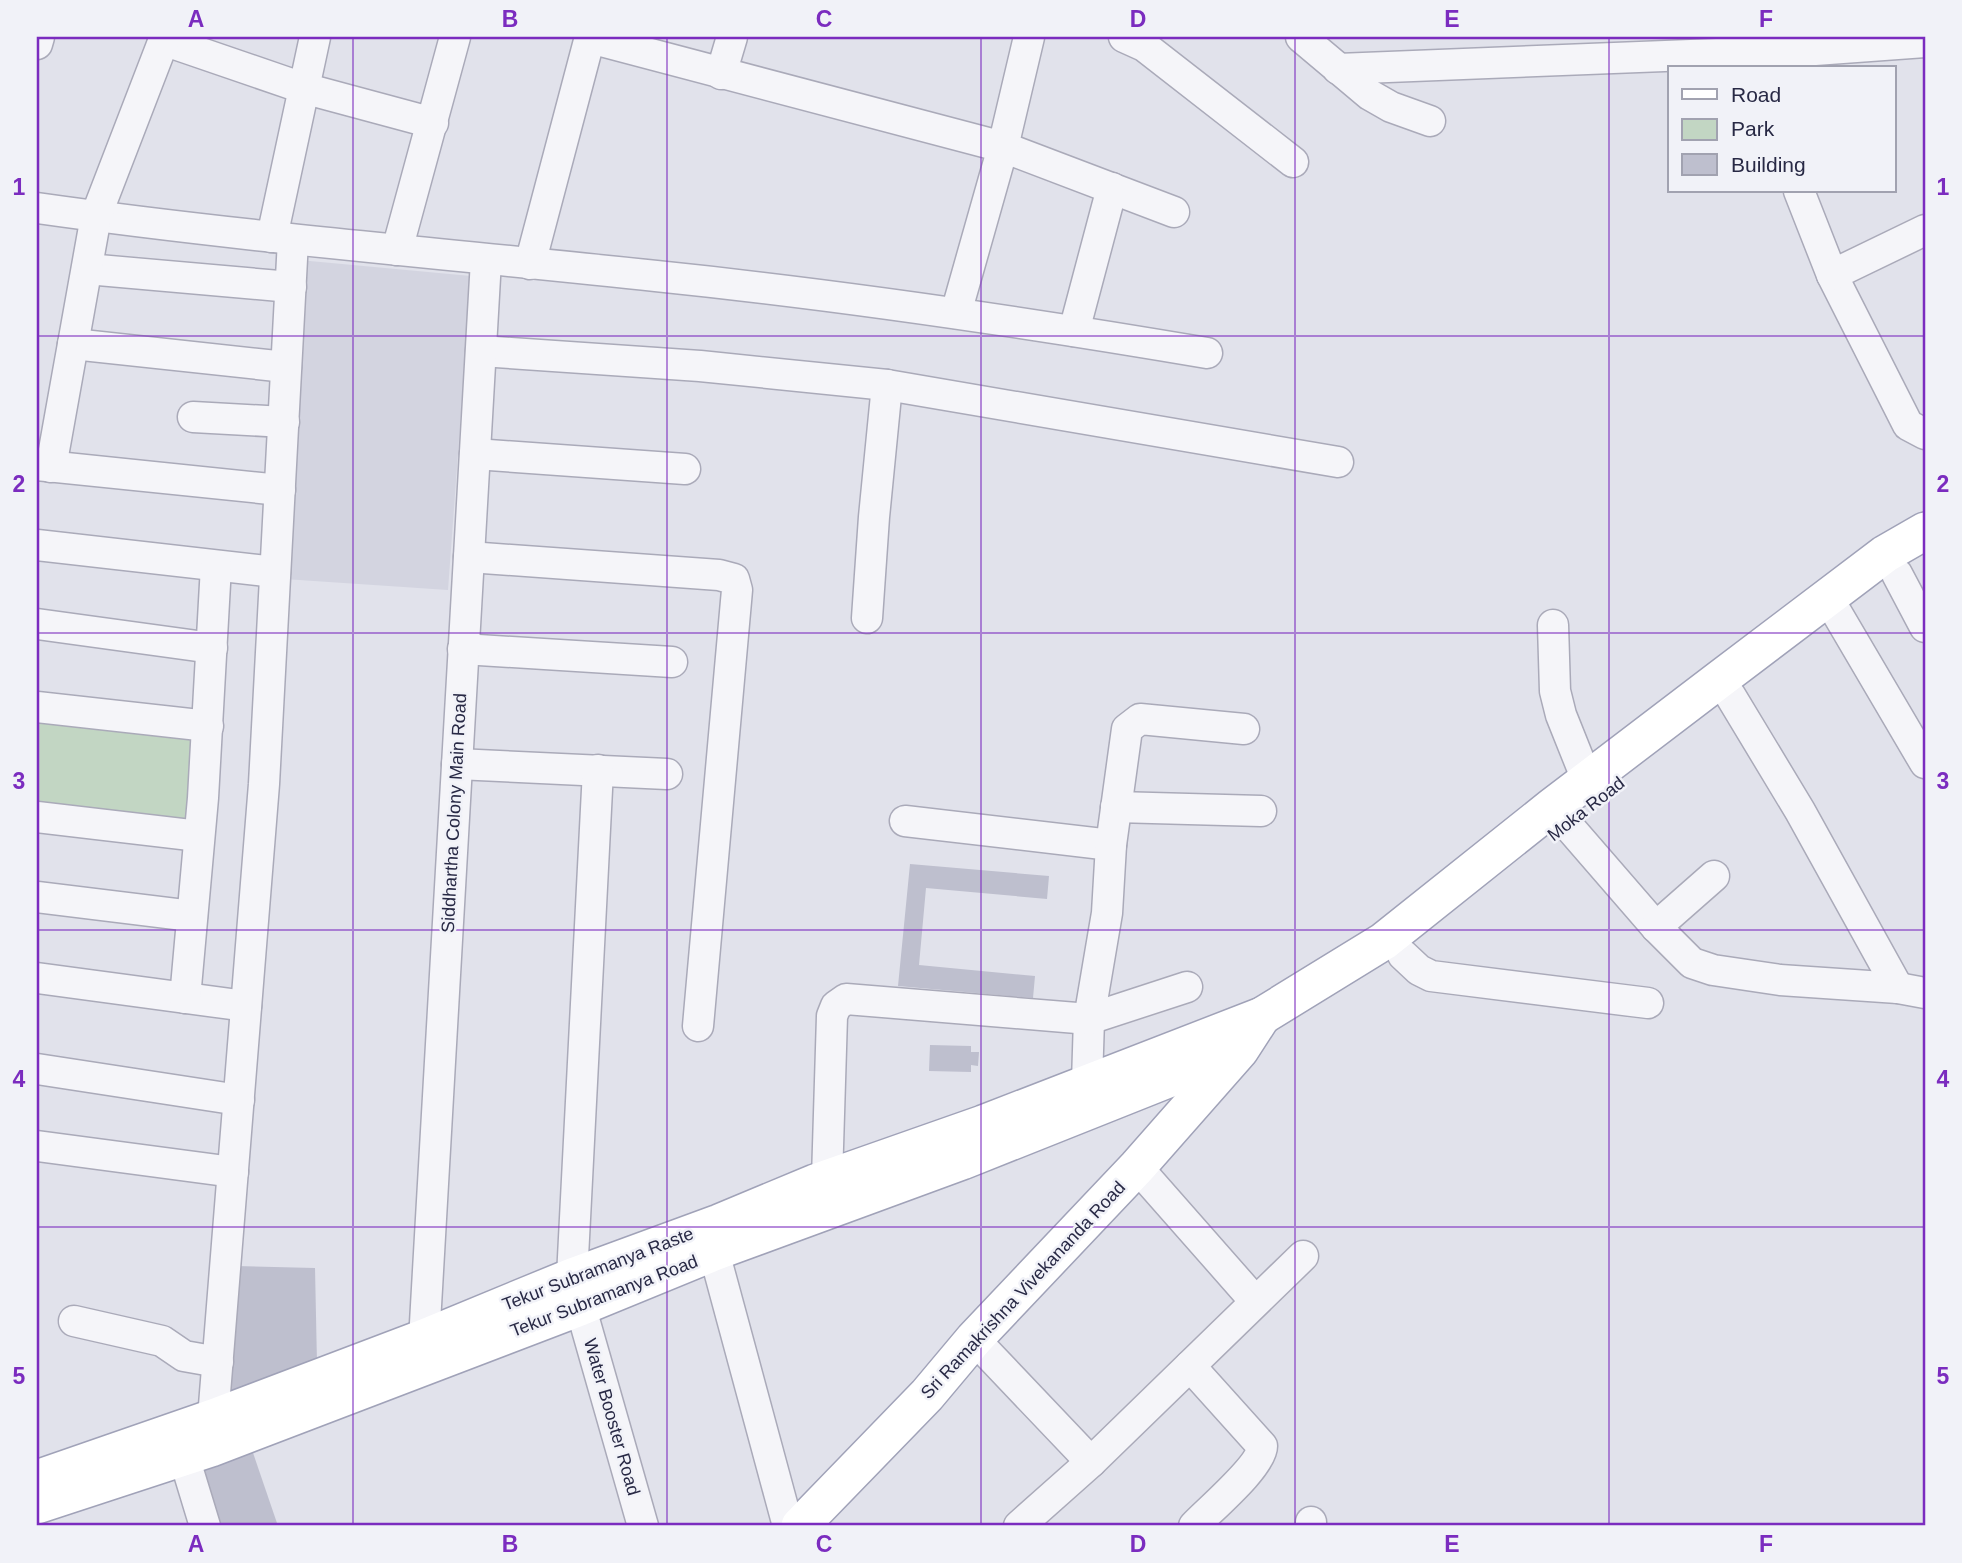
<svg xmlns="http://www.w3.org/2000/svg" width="1962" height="1563" viewBox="0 0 1962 1563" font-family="Helvetica,sans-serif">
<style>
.built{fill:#d3d4e0}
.green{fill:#c2d6c3}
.building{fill:#bebfce}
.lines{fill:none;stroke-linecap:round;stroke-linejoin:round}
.minor-casing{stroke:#aaaab9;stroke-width:33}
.major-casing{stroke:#a0a2b8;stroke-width:40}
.minor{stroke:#f5f5f9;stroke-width:30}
.major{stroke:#fff;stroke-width:37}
.grid{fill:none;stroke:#7b2cbf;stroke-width:2;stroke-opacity:0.55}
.labels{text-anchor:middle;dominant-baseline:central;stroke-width:5;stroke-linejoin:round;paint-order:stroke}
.street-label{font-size:18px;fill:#282945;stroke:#f1f2f8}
.neatline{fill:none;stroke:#7b2cbf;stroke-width:2.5}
.grid-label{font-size:23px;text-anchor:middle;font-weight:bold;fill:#7b2cbf}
</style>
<rect width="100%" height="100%" fill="#e1e2eb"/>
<polygon class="built" points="299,260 471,276 448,590 284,579"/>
<polygon class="green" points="37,711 203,729 195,832 37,815"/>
<g class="building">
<polygon points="910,864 1049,876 1047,899 926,888 919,965 1035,976 1033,998 898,986"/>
<polygon points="930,1045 971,1046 971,1052 979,1052 978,1066 971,1065 971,1072 929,1071"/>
<polygon points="235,1266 315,1268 317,1363 224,1404"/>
<polygon points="249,1441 278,1526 211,1526 191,1461"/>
</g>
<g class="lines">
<g class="minor-casing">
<g id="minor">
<polyline points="1124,37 1144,46 1293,162"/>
<polyline points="1301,37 1370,95 1391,107 1430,121"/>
<polyline points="590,38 1003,147 1174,212"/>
<polyline points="163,40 303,88 433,123"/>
<polyline points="37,44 39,37"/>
<polyline points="1338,69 1815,50 1925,42"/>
<polyline points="721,74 732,37"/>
<polyline points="1799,191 1832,275 1908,425 1925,434"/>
<path d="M 37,208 C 242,237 449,254 656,276 C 841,295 1024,322 1207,353"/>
<polyline points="272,237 315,37"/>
<polyline points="397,250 455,37"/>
<polyline points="530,264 590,37"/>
<polyline points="87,269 291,287"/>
<polyline points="1832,275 1925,230"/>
<polyline points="956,313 1003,147 1029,37"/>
<polyline points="1074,331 1112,188"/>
<polyline points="73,344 286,367"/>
<polyline points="481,351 700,366 887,385 1338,462"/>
<polyline points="193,417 284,422"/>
<polyline points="475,454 685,469"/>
<polyline points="37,465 280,490"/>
<polyline points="51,467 96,216 165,37"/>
<polyline points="37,545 275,572"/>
<polyline points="469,557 719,575 734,579 737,590 698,1026"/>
<polyline points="1897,574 1925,627"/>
<polyline points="1828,598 1925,763"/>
<polyline points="867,618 874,517 887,385"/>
<polyline points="37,624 212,648"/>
<polyline points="1553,625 1555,691 1561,715 1587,780"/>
<polyline points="463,649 672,662"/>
<polyline points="1730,695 1800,811 1898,988"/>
<polyline points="37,707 208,726"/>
<polyline points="457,764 667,774"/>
<polyline points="598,770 572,1277 643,1526"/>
<polyline points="1116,807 1261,811"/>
<polyline points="1552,807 1656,927 1692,963 1713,970 1780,980 1898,988 1925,993"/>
<polyline points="37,817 199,836"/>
<polyline points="905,821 1111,845"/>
<polyline points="37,897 192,916"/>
<polyline points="1656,927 1714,876"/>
<polyline points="1403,955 1419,970 1431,976 1648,1003"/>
<polyline points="37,978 246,1006"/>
<polyline points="185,998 203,798 216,566"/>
<polyline points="37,1069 239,1100"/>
<polyline points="1087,1082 1089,1019 1107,913 1111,845 1127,729 1140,719 1244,729"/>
<polyline points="37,1146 233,1172"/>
<polyline points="1137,1167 1255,1301"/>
<polyline points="827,1179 832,1016 836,1006 846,999 1089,1019 1187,987"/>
<polyline points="714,1252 788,1526"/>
<polyline points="74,1321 162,1341 184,1356 218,1362"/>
<polyline points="974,1339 1091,1462"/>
<polyline points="423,1358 486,260"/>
<path d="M 1190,1366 L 1262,1446 C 1262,1466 1209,1510 1194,1526"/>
<polyline points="213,1418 264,784 293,240"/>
<polyline points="184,1457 205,1526"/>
<polyline points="1019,1526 1091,1462 1303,1256"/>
<polyline points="1311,1526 1311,1522"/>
</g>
</g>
<g class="major-casing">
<g id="major">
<polyline points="37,1479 213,1418 424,1338 572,1277 719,1223 815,1183 983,1124 1262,1016 1384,941 1552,807 1720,679 1885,554 1925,531"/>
<polyline points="37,1505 211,1448 580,1307 714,1252 962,1161 1198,1067"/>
<polyline points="800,1526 927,1395 974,1339 1137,1167 1240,1050 1262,1016"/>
</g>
</g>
<use href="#minor" class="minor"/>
<use href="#major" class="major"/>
</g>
<path class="grid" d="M 353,37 L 353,1526M 667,37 L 667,1526M 981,37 L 981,1526M 1295,37 L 1295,1526M 1609,37 L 1609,1526M 37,336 L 1925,336M 37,633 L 1925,633M 37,930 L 1925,930M 37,1227 L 1925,1227"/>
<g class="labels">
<g class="street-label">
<text transform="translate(1586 809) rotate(-38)">Moka Road</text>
<text transform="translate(454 813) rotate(-87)">Siddhartha Colony Main Road</text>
<text transform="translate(598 1269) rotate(-21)">Tekur Subramanya Raste</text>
<text transform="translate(1023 1290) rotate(-47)">Sri Ramakrishna Vivekananda Road</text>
<text transform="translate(604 1296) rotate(-21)">Tekur Subramanya Road</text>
<text transform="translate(612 1417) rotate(74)">Water Booster Road</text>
</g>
</g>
<rect width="1962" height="1563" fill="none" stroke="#f1f2f8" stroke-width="77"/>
<rect x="1668" y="66" width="228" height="126" fill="#f1f2f8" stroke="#a1a2b0" stroke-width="2"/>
<rect x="1682" y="89" width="35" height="10" fill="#ffffff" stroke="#a1a2b0" stroke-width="2"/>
<text x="1731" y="102" font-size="21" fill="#282945">Road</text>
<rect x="1682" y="119" width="35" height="21" fill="#c2d6c3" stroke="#a1a2b0" stroke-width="2"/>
<text x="1731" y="136" font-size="21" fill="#282945">Park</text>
<rect x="1682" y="154" width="35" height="21" fill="#bebfce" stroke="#a1a2b0" stroke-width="2"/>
<text x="1731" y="172" font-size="21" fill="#282945">Building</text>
<rect x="38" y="38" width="1886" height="1486" class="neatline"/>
<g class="grid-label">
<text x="196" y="27">A</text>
<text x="510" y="27">B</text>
<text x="824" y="27">C</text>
<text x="1138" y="27">D</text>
<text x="1452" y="27">E</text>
<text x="1766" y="27">F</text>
<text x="19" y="195">1</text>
<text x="1943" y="195">1</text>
<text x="19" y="492">2</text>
<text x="1943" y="492">2</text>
<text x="19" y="789">3</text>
<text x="1943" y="789">3</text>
<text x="19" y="1087">4</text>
<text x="1943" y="1087">4</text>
<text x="19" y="1384">5</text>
<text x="1943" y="1384">5</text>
<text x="196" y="1552">A</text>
<text x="510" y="1552">B</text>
<text x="824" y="1552">C</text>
<text x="1138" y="1552">D</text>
<text x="1452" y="1552">E</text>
<text x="1766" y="1552">F</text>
</g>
</svg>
